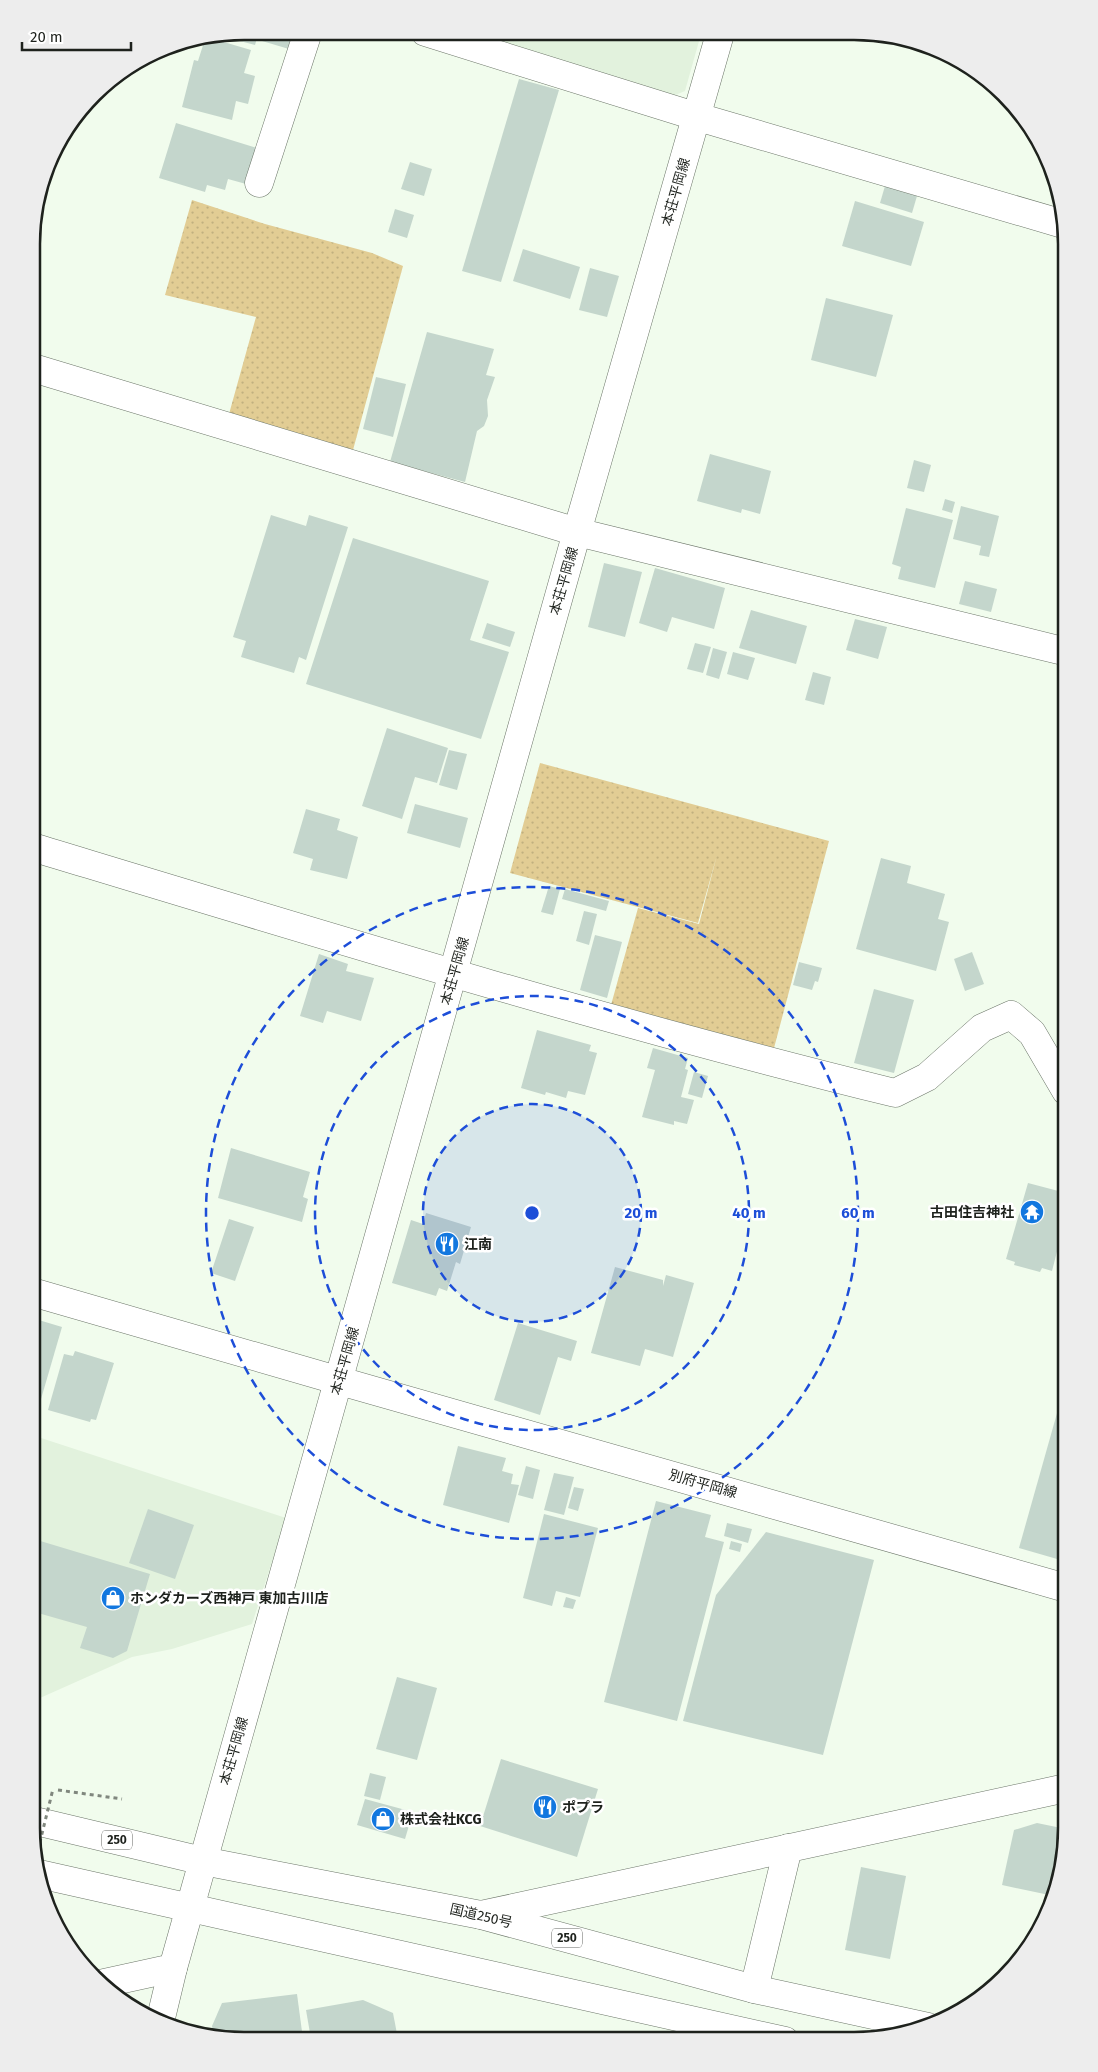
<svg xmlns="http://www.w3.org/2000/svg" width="1098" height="2072" viewBox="0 0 1098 2072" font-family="'Fira Sans','Noto Sans JP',sans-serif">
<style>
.built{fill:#e2f2dd}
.grass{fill:url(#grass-dots)}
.building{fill:#c4d6cc}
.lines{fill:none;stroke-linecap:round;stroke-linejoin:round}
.minor-casing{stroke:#6c7669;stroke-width:29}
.major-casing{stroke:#6c7669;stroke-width:29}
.highway-casing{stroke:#6c7669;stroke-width:29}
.path{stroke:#80877e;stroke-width:3;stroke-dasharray:4 4;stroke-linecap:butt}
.minor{stroke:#fff;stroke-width:28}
.major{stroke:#fff;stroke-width:28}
.highway{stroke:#fff;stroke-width:28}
.path-bridge{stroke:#80877e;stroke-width:3;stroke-dasharray:4 4;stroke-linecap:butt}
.ring{fill:none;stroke:#1d4ed8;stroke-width:2.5;stroke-dasharray:9 6}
.labels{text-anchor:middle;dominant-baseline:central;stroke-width:5;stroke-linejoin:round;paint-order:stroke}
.shield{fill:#fff;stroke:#626461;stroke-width:1}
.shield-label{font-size:12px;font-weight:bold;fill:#1e221d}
.street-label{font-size:14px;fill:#1e221d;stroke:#fff}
.poi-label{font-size:14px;font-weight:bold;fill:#1e221d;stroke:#fff;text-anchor:start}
.rim{fill:none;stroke:#1e221d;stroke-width:2.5}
.centre{fill:#1d4ed8;stroke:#fff;stroke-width:2.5}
.ring-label{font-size:15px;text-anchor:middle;font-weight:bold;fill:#1d4ed8;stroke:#fff;stroke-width:5;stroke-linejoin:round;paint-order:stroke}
</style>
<defs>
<pattern id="grass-dots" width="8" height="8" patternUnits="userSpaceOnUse" patternTransform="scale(1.25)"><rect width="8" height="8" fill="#e2cd94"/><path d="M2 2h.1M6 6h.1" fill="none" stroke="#c1b07f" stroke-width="1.8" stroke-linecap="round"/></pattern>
</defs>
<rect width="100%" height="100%" fill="#f1fced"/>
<g class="built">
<polygon points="459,33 701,34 685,91 668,98"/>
<polygon points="38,1437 286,1518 252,1624 172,1649 132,1657 31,1702 32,1462"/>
</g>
<g class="grass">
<polygon points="192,200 265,224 372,253 403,266 353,450 229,414 256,317 165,295"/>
<polygon points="540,763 829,841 774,1048 611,1005 638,908 699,924 717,855 698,923 510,873"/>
</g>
<g class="building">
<polygon points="244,31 259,31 255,45 221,36"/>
<polygon points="265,31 294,32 289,49 262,41"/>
<polygon points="210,38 251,50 244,73 255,76 248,104 236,101 232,120 182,107 194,60 198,61 205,39"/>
<polygon points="519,79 559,90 501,282 462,271"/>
<polygon points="176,123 257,148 246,184 228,179 225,190 207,185 205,192 159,178"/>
<polygon points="410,162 432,169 424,196 401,189"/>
<polygon points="885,186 917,196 912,213 880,203"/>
<polygon points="855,201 924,222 911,266 842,246"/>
<polygon points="395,209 414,215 407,238 388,232"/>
<polygon points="523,249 580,267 570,299 513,281"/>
<polygon points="590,268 619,276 607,317 579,310"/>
<polygon points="826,298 893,315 876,377 811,360"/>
<polygon points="427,332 494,349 486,375 495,377 487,400 488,416 484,426 477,431 465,482 390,462"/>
<polygon points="376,377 406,384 393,437 363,429"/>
<polygon points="710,454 771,471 760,514 742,509 741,513 697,501"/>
<polygon points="914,460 931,465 924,492 907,488"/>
<polygon points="945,499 955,502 952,513 942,510"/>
<polygon points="961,506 999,516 989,557 979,555 981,546 953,539"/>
<polygon points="906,508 953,520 935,588 898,579 901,567 892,564"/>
<polygon points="271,515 306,526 309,515 348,527 306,660 299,657 294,673 241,657 246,641 233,637"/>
<polygon points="353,538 489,581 470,640 509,652 481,739 306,684"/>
<polygon points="604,563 642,572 625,637 588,627"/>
<polygon points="655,568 725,588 714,629 672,617 667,632 639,623"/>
<polygon points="965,581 997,589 991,612 959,604"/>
<polygon points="751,610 807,626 796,664 739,648"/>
<polygon points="855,619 887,627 878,659 846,650"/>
<polygon points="487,623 515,632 510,647 482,638"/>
<polygon points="695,643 711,647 703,673 687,669"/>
<polygon points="713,648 727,652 719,679 706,675"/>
<polygon points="733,652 755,658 748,680 727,674"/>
<polygon points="813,672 831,677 824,705 805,700"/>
<polygon points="387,728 448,748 437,783 415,777 402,819 362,806"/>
<polygon points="449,750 467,754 457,790 439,785"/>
<polygon points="415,804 468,818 460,848 407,833"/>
<polygon points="306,809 340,819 337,830 358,837 347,879 310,870 313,859 293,853"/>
<polygon points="881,858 911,866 907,883 945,894 938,919 949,922 936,971 856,949"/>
<polygon points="549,886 560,889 553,915 541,912"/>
<polygon points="565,889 609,901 606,911 562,899"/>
<polygon points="584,911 597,914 589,945 576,941"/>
<polygon points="595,935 622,942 607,998 580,990"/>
<polygon points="972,952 984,984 965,991 954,959"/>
<polygon points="319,954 348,964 346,971 374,978 361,1021 327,1011 323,1023 300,1016"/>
<polygon points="799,962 822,968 818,982 815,981 812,990 793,985"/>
<polygon points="874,989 914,1000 894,1073 854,1063"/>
<polygon points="537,1030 591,1045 589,1051 597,1053 585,1095 568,1091 566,1098 546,1092 545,1095 521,1088"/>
<polygon points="653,1048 688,1058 685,1069 688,1070 681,1097 694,1100 687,1124 674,1121 674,1125 642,1117 655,1070 647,1068"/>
<polygon points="694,1072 708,1076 702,1098 688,1094"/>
<polygon points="231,1148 310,1172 303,1197 308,1199 302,1222 218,1198"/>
<polygon points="1028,1183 1066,1193 1066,1216 1052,1271 1042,1268 1040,1272 1014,1265 1015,1262 1006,1259"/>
<polygon points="426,1213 471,1227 460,1264 456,1262 447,1291 439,1288 436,1296 392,1283 411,1220 423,1224"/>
<polygon points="229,1219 254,1227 235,1281 211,1273"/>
<polygon points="615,1267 663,1280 663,1286 666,1275 694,1283 673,1357 645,1349 640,1366 591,1353"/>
<polygon points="32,1318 62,1327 32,1430"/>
<polygon points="518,1323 577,1341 571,1361 558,1357 540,1415 494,1400"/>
<polygon points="75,1351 114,1363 96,1420 91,1419 90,1422 48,1410 64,1354 73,1356"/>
<polygon points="1061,1399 1066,1400 1066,1553 1064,1561 1019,1548"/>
<polygon points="458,1446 506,1458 502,1471 513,1474 511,1484 519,1485 509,1523 443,1505"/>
<polygon points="526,1466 540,1470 533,1499 518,1495"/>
<polygon points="554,1473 574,1477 564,1515 544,1510"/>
<polygon points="574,1487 584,1489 578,1511 568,1508"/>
<polygon points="656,1501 711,1515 705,1537 724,1542 677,1721 604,1702"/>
<polygon points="148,1509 194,1525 175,1579 129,1563"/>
<polygon points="544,1514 598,1528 580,1597 556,1591 552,1606 523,1598"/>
<polygon points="727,1523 752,1529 748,1543 724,1536"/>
<polygon points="766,1532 874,1560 823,1755 683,1721 716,1595"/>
<polygon points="37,1540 150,1574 127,1651 113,1658 80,1648 87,1627 31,1611 32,1558"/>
<polygon points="731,1541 742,1544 740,1552 729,1549"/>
<polygon points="566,1597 576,1600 573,1609 563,1607"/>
<polygon points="397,1677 437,1688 417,1760 376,1749"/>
<polygon points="501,1759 598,1789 577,1857 480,1826"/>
<polygon points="370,1773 386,1777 380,1800 364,1796"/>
<polygon points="365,1799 413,1812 405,1839 357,1825"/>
<polygon points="1037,1823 1066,1829 1066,1843 1054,1896 1002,1885 1014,1830"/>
<polygon points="861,1867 906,1876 890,1959 845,1950"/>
<polygon points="297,1994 303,2039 214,2038 212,2026 222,2003"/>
<polygon points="363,2000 393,2013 398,2039 311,2039 306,2010"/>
</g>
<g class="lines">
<g class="minor-casing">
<g id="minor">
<polyline points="425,32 698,117 1063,224"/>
<polyline points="259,183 308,32"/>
<polyline points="33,368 577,532 1067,652"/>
<path d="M 32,847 C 319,934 605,1022 895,1093 L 927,1077 L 982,1028 L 1011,1015 L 1032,1033 L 1066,1091"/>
<polyline points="32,1292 340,1381"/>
<polyline points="481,1915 1066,1788"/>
<polyline points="754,1989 788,1848"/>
<polyline points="160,2022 173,1968"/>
</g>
</g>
<g class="major-casing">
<g id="major">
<polyline points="340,1381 1066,1588"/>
<polyline points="100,1984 173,1968 577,532 720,34"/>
</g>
</g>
<g class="highway-casing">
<g id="highway">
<polyline points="31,1820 203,1861 481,1915 754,1989 928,2027"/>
<polyline points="39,1874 785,2041"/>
</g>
</g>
<polyline class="path" points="58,1790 122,1799"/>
<use href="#minor" class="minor"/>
<use href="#major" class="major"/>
<use href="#highway" class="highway"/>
<polyline class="path-bridge" points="36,1858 53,1789"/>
</g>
<circle cx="532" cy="1213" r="109" fill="#1d4ed8" fill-opacity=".12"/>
<g class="ring">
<circle cx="532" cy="1213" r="109"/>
<circle cx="532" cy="1213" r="217"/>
<circle cx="532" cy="1213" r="326"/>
</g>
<defs>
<g id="temple-disc" transform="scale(1.25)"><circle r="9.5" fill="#1277df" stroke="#fff"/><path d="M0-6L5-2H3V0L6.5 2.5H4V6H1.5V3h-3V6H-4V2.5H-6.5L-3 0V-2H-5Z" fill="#fff"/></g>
<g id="restaurant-disc" transform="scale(1.25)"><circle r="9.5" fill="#1277df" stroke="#fff"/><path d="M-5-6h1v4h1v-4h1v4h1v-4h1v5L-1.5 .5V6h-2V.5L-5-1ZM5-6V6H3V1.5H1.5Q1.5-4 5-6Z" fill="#fff"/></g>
<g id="shop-disc" transform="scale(1.25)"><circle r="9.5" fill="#1277df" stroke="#fff"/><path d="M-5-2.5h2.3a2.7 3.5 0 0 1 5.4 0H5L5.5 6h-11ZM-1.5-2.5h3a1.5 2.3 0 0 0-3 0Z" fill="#fff"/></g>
</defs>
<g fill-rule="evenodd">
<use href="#temple-disc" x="1032" y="1212"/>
<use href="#restaurant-disc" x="447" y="1244"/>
<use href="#shop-disc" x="113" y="1598"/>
<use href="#restaurant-disc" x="545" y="1807"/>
<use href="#shop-disc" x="383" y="1819"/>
</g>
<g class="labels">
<g class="shield">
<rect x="102" y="1830.5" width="30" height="19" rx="4"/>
<rect x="552" y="1928.5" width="30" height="19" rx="4"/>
</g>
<g class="shield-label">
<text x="117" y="1840">250</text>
<text x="567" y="1938">250</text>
</g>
<g class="street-label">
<text transform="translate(676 192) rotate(-74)">本荘平岡線</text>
<text transform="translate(564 581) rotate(-74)">本荘平岡線</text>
<text transform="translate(455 971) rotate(-74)">本荘平岡線</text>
<text transform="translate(345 1361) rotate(-74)">本荘平岡線</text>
<text transform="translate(703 1484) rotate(16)">別府平岡線</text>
<text transform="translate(234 1751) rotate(-74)">本荘平岡線</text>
<text transform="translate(481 1916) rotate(13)">国道250号</text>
</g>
<g class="poi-label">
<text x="1014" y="1212" text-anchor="end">古田住吉神社</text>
<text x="464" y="1244">江南</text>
<text x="130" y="1598">ホンダカーズ西神戸 東加古川店</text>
<text x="562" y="1807">ポプラ</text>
<text x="400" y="1819">株式会社KCG</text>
</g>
</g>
<path d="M0 0H1098V2072H0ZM244 40H854A204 204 0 0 1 1058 244V1828A204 204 0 0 1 854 2032H244A204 204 0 0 1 40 1828V244A204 204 0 0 1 244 40Z" fill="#ededed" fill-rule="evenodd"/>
<path class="rim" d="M244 40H854A204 204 0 0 1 1058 244V1828A204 204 0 0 1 854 2032H244A204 204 0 0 1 40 1828V244A204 204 0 0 1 244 40Z"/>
<circle cx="532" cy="1213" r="8" class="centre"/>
<g class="ring-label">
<text x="641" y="1218">20 m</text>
<text x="749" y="1218">40 m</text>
<text x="858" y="1218">60 m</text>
</g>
<path d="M22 42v8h109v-8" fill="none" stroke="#1e221d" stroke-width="2.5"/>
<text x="30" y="42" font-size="15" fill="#1e221d" stroke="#ffffff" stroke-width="4" paint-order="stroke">20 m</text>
</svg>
